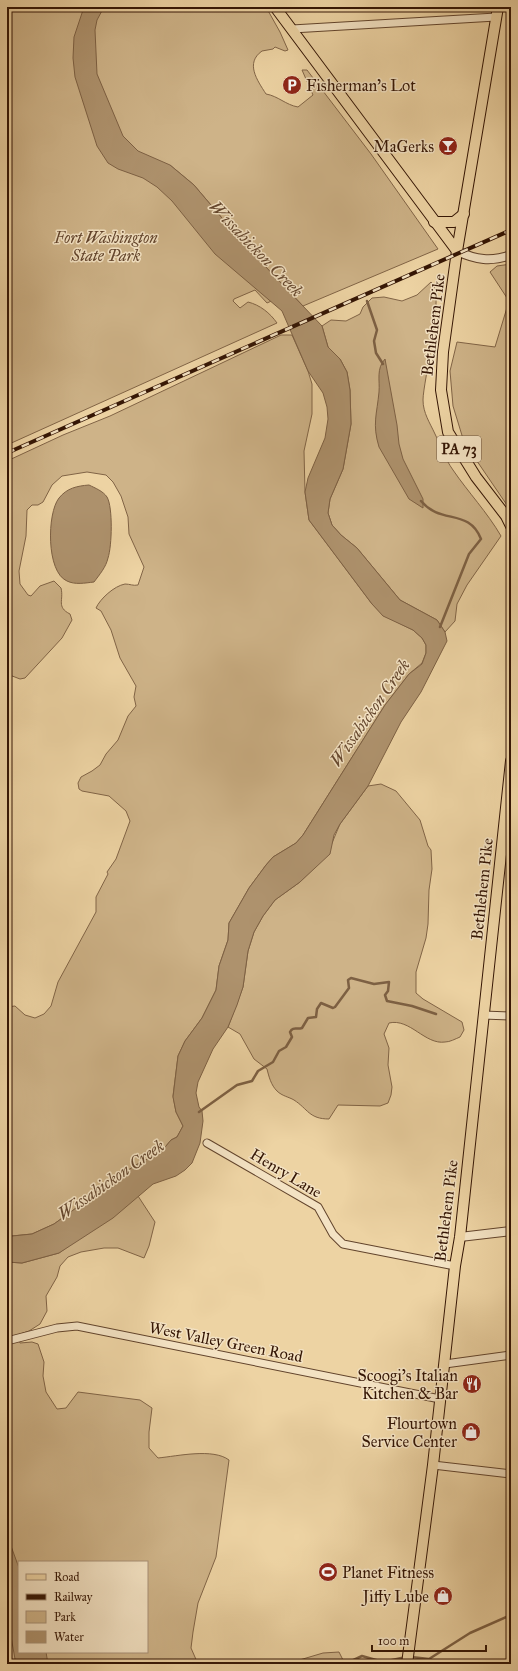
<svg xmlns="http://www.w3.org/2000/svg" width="518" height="1671" viewBox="0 0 518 1671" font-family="'IM FELL Great Primer',serif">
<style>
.green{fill:#ceb388;stroke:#816446;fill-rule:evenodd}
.water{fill:#ae926d;stroke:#7d6043}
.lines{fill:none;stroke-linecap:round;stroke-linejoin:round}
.stream{stroke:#7d6043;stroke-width:2.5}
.minor-casing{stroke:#62442c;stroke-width:9}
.tertiary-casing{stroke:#62442c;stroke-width:10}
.primary-casing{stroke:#341504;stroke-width:12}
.minor{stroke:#f3e2c3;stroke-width:7}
.tertiary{stroke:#f3e2c3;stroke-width:8}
.primary{stroke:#edd3a3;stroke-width:10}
.rail-casing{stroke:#341504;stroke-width:4}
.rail{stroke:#f3e2c3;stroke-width:2.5;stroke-dasharray:8;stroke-linecap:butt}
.labels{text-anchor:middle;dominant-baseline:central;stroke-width:3;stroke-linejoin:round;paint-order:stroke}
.shield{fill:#f3e2c3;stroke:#6d523d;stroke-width:1}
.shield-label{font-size:15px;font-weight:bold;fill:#341504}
.poi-label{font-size:16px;fill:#341504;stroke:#f3e2c3;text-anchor:end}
.park-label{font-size:16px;font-style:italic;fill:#62442c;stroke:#f3e2c3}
.street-label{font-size:16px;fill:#341504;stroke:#f3e2c3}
.water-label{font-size:17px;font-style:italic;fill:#65472e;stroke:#f3e2c3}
</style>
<rect width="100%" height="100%" fill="#edd3a3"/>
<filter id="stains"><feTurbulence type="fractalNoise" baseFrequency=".005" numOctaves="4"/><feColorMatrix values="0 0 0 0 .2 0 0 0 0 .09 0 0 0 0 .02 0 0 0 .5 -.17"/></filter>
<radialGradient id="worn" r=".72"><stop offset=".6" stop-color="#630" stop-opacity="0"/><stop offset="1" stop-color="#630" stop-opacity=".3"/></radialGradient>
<g class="green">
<path d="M 7,7 L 266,7 L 280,32 L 288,50 L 285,51 L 275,47 L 273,49 L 262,51 C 245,63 257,80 266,94 C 278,96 286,105 298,107 L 313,95 L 302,70 L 307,70 L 371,154 L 438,249 L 303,306 L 244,244 L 194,185 L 170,165 L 285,295 L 267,303 L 255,290 L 234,299 L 233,301 L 240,308 L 248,302 C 260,305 270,313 277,323 L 7,445 Z"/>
<polygon points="511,264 511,511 464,442 453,406 450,371 457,342 495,347 509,301 490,272 497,266"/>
<path d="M 431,282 C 446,290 423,382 423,400 C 423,413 430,423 435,434 C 441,446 445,459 453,470 C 468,492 487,512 501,536 L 467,585 L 457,604 L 455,621 L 445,632 L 437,620 L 400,600 L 357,548 L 341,535 L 332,525 L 328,513 L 330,499 L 343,469 L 351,424 L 350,390 L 347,372 L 340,359 L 328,347 L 322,326 L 331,320 L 346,321 L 360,314 L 363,307 L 372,298 L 384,297 L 402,301 L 417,295 Z"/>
<path d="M 281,335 L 292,335 L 308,371 L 312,384 L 312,414 L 304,451 L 305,492 L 309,520 L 372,604 L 383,615 L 413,630 L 422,638 L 426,645 L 426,653 L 422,663 L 409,674 L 385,705 L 303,835 L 296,843 L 273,857 L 266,865 L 249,888 L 229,923 L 228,940 L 219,966 L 216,990 L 202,1018 L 185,1041 L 178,1056 L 173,1096 L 176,1112 L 183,1126 L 177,1137 L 171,1140 L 161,1152 L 134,1166 L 54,1224 L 32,1234 L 12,1236 L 7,1234 L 7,1007 L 15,1006 L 25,1015 L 35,1018 L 44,1014 L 51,1006 L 58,982 L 96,912 L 96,897 L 108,874 L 107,872 L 116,859 L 130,821 L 126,811 L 109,796 L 82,791 L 79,789 L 78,783 L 81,777 L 92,771 L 100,765 L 106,754 L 118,740 L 128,716 L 136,706 L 134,697 L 136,686 L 120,658 L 111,630 L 101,611 L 96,608 C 100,599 114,586 125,584 C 130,584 133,586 138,585 L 144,567 L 129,534 L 128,517 L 121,496 L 113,482 L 106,475 L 87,472 L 62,476 L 52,485 L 43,502 L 38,505 L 32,505 L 27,510 L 26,536 L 19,571 L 20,584 L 28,595 L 31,596 L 40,586 L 54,581 L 61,588 C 64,600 56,607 70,614 L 72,620 L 62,638 L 25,678 L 20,679 L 7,674 L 7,461 L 63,435 L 110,416 Z"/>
<path d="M 381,784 L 396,791 L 420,820 L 428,846 L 431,850 L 432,869 L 429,890 L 428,924 L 426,938 L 416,972 L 416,993 L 423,999 L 462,1022 L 464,1030 L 460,1037 C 455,1039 450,1042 445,1042 C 425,1045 410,1018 389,1023 L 384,1034 L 389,1048 L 388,1065 L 392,1087 L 391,1095 L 388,1103 L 380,1106 L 338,1105 L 329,1119 C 309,1119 308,1109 294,1100 C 289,1097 282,1096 277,1091 C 271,1085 269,1077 267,1069 L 254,1059 L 240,1034 L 228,1027 L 243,987 L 248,951 L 254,932 L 263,916 L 275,900 L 300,882 L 317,865 L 332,843 L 340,824 L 368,786 Z"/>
<path d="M 138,1196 L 155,1222 L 149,1246 L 144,1258 L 118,1248 L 104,1248 L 81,1252 L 68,1257 L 60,1266 L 57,1277 L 46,1296 L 47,1311 L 40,1324 L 29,1331 L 17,1335 L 20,1343 L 32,1342 L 38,1344 L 44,1362 L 43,1376 L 46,1392 L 57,1409 L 66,1408 L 78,1392 L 140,1400 L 152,1408 L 149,1432 L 149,1448 L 158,1458 C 178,1456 213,1448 229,1460 L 216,1557 L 198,1603 L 193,1632 L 191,1648 L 198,1664 L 7,1664 L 7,1445 L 9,1417 L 7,1415 C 7,1403 11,1373 7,1364 L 7,1262 L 22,1263 L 59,1253 ZM 19,1562 L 147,1562 L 147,1652 L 19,1652 Z"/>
<polygon points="339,1652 345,1664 286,1664 323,1653"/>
</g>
<g class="water">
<polygon points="84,7 104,7 97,20 95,30 97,74 123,136 138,151 170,165 194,185 244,244 322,326 328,347 340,359 347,372 350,390 351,424 343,469 330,499 328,513 332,525 341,535 357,548 400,600 437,620 445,632 447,641 421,692 401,722 368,786 340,824 334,835 330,854 300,882 275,900 263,916 254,932 248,951 243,987 237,1005 228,1027 213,1049 198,1082 196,1093 199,1107 202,1111 203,1121 200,1143 192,1163 185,1170 176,1176 153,1184 113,1218 59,1253 22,1263 7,1262 7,1234 12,1236 32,1234 54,1224 134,1166 161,1152 171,1140 177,1137 183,1126 176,1112 173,1097 178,1056 185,1041 202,1018 216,990 219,966 228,940 229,923 249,888 266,865 273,857 296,843 303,835 385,705 409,674 422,664 426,653 426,645 422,638 413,630 383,616 372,604 309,520 305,492 308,478 325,438 328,419 327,407 323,393 308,371 282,311 215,254 172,201 157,187 143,178 118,169 108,163 97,146 75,77 73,58 74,37"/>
<path d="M 385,359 L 397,425 L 399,444 L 403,459 L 423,499 L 423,508 L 409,499 L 379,447 C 372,424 377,414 379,392 C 380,380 376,369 385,359 Z"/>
<path d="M 89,485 C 95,488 103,491 107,497 C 113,507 112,546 108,558 C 106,567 100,574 94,582 C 85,583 75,585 67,581 C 46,572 47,513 59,498 C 67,488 77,486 89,485 Z"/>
<polygon points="7,1535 19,1568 19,1652 46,1652 48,1664 17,1664 15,1659 7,1614"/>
</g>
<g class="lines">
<g class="stream">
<polyline points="367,301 377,330 374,341 376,353 383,364"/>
<path d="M 421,501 C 441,525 469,508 481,539 L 469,554 L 440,627"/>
<path d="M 199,1112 L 237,1085 L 252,1081 L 258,1071 L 273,1062 L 279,1051 L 286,1047 L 292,1037 L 290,1032 C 293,1026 297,1030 302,1028 L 308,1018 L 316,1017 L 317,1009 L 321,1003 L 333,1008 L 335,1007 L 349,988 L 348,980 L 351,978 L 374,984 L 389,982 L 388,991 L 385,995 L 387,1001 L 412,1006 L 436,1014"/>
<polyline points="411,1657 429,1659 470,1633 511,1615"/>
<polyline points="345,1664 362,1656 383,1662 406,1657"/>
</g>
<g class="minor-casing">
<g id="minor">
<polyline points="292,29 496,17"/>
<polyline points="483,1015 511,1016"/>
<polyline points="207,1143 318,1207 333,1234 343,1244 455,1266"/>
<polyline points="7,1341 57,1328 77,1326 440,1399"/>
<polyline points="445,1364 511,1355"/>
<polyline points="433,1465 511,1474"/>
</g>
</g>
<g class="tertiary-casing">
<g id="tertiary">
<path d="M 457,251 C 476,260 491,262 511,255"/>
<polyline points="460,1237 511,1231"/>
</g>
</g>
<g class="primary-casing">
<g id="primary">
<polyline points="275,7 457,251"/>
<polyline points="498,7 457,251 443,352 441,390 448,432 476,477 506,516 511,526"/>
<polyline points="434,222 454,222 464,214"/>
<polyline points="407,1664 433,1465 455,1266 460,1237 511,761"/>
</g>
</g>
<use href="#minor" class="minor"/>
<use href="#tertiary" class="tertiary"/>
<use href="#primary" class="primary"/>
<g class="rail-casing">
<polyline id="rail" points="7,453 511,230"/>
</g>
<use href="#rail" class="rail"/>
</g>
<defs>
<g id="parking-disc" transform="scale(1)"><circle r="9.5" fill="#8f2418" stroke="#f3e2c3"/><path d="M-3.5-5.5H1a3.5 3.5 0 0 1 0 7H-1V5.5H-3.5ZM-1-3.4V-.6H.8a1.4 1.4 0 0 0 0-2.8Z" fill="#fff"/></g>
<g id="bar-disc" transform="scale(1)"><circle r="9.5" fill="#8f2418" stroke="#f3e2c3"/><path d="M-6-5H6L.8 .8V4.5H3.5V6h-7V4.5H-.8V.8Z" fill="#fff"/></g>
<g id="restaurant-disc" transform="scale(1)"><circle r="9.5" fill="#8f2418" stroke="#f3e2c3"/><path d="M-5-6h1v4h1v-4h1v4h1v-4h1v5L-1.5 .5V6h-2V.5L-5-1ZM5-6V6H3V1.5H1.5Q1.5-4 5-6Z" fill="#fff"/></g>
<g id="shop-disc" transform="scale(1)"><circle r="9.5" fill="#8f2418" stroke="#f3e2c3"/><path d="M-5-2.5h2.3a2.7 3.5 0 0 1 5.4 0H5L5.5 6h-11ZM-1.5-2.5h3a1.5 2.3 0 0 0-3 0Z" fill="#fff"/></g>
<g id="stadium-disc" transform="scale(1)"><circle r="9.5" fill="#8f2418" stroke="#f3e2c3"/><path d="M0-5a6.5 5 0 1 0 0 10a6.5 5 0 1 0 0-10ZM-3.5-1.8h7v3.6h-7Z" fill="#fff"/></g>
</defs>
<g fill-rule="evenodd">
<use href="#parking-disc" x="292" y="85"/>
<use href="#bar-disc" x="448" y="146"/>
<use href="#restaurant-disc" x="472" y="1384"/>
<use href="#shop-disc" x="471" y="1432"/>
<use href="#stadium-disc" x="328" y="1572"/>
<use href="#shop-disc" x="443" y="1596"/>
</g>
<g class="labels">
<rect class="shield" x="437" y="436" width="44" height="26" rx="3"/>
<g class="shield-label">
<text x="459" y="449">PA 73</text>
</g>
<g class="poi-label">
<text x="306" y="85" text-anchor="start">Fisherman's Lot</text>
<text x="434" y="146">MaGerks</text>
<text x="458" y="1375">Scoogi's Italian<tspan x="458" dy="18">Kitchen &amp; Bar</tspan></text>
<text x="457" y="1423">Flourtown<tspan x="457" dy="18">Service Center</tspan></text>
<text x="342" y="1572" text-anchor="start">Planet Fitness</text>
<text x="429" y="1596">Jiffy Lube</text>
</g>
<g class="park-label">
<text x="106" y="237">Fort Washington<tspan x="106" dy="18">State Park</tspan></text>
</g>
<g class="street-label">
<text transform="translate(433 325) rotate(-83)">Bethlehem Pike</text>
<text transform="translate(482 889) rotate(-84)">Bethlehem Pike</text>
<text transform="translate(286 1173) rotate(31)">Henry Lane</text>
<text transform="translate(446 1211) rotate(-83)">Bethlehem Pike</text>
<text transform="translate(226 1342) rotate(11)">West Valley Green Road</text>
</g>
<g class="water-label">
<text transform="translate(256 249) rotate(46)">Wissahickon Creek</text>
<text transform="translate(370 713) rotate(-55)">Wissahickon Creek</text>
<text transform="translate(111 1180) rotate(-35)">Wissahickon Creek</text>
</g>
</g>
<rect width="518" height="1671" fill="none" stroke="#edd3a3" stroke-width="24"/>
<rect x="8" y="8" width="502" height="1655" fill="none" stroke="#341504" stroke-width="2"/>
<rect x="12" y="12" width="494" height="1647" fill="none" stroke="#341504"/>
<rect x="18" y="1561" width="130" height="92" fill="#f3e2c3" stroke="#a79077"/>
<rect x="26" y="1574" width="20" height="6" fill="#edd3a3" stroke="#a79077"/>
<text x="54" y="1581" font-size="12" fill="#341504">Road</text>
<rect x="26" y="1594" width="20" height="6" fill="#341504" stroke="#a79077"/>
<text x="54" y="1601" font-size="12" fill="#341504">Railway</text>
<rect x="26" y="1611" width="20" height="12" fill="#ceb388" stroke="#a79077"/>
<text x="54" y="1621" font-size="12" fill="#341504">Park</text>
<rect x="26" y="1631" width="20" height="12" fill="#ae926d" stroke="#a79077"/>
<text x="54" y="1641" font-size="12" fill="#341504">Water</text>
<path d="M372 1645v6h114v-6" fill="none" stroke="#341504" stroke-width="2"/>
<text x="378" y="1645" font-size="12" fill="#341504" stroke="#f3e2c3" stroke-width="3" paint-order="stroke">100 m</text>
<rect width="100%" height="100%" filter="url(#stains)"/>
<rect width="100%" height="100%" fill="url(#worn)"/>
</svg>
